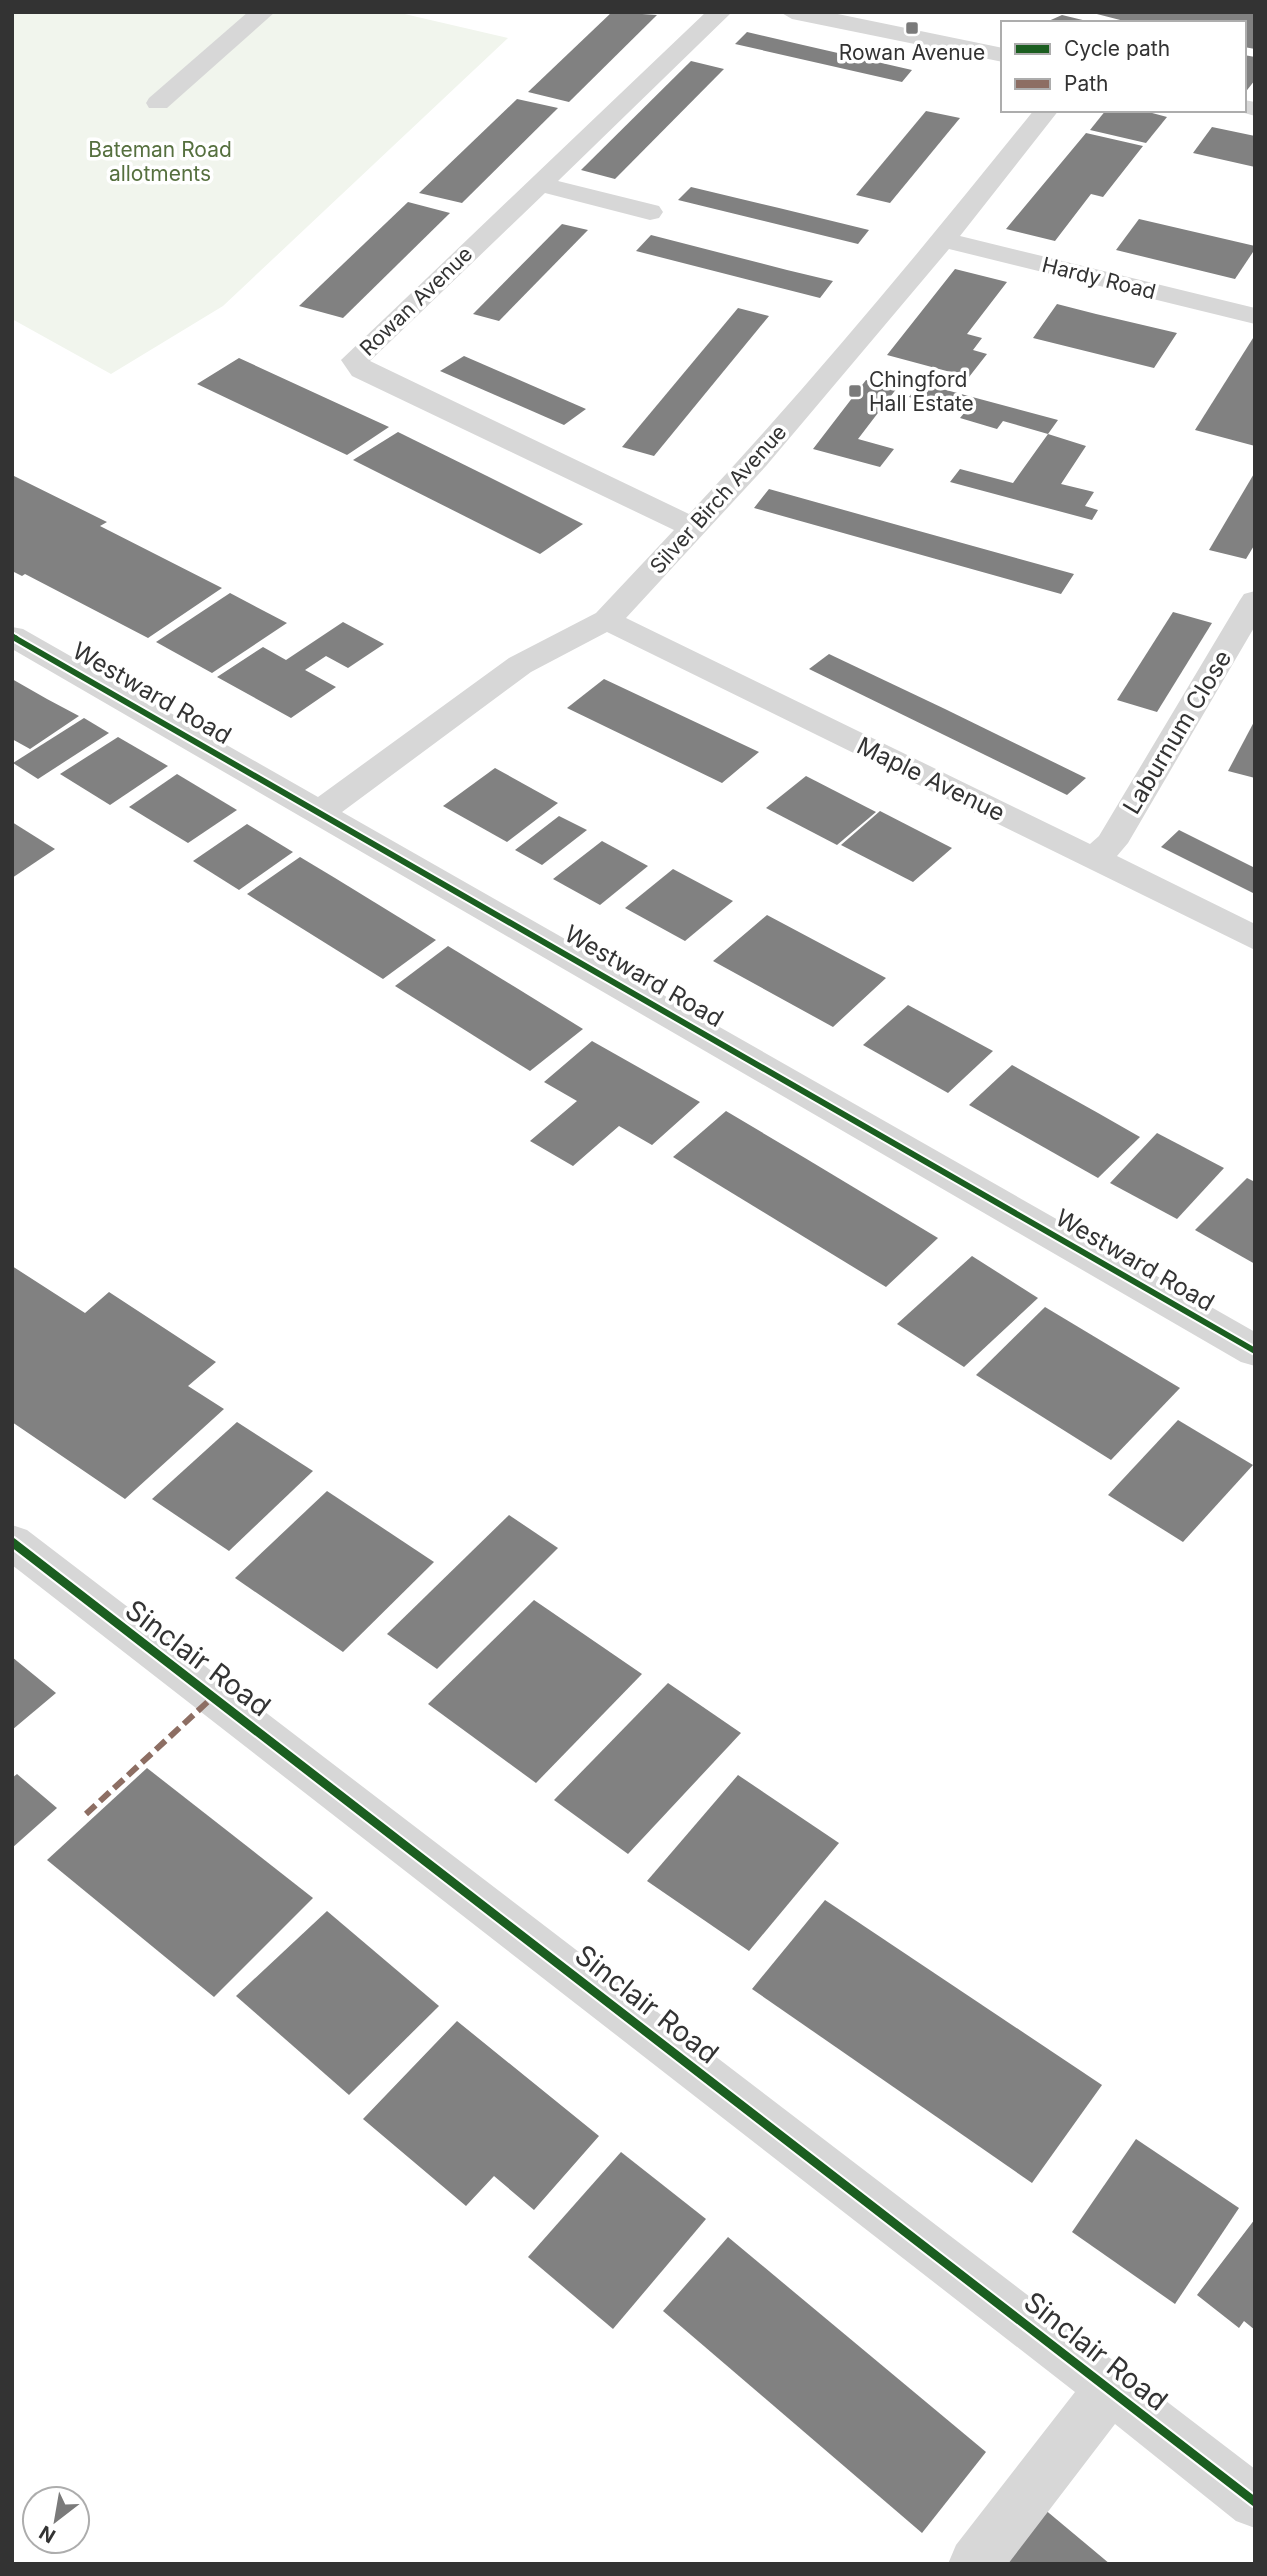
<svg xmlns="http://www.w3.org/2000/svg" width="1267" height="2576" viewBox="0 0 1267 2576" font-family="Inter,sans-serif">
<style>
.green{fill:#f1f5ed}
.building{fill:#818181}
.lines{fill:none;stroke-linecap:round;stroke-linejoin:round}
.minor{fill:#d7d7d7;fill-rule:evenodd}
.quiet{stroke:#8d6e63;stroke-width:6;stroke-dasharray:13 6;stroke-linecap:butt}
.cycleway-far2-casing{stroke:#fff;stroke-width:9}
.cycleway-far1-casing{stroke:#fff;stroke-width:10}
.cycleway-casing{stroke:#fff;stroke-width:13}
.cycleway-far2{stroke:#1b5e20;stroke-width:5}
.cycleway-far1{stroke:#1b5e20;stroke-width:6}
.cycleway{stroke:#1b5e20;stroke-width:9}
.poi-dot{fill:#7a7a7a;stroke:#fff;stroke-width:2.5}
.labels{text-anchor:middle;dominant-baseline:central;stroke-width:7;stroke-linejoin:round;paint-order:stroke}
.far-poi-label{font-size:21px;fill:#333;stroke:#fff}
.far-park-label{font-size:21px;fill:#56703f;stroke:#fff}
.far-street-label{font-size:21px;fill:#333;stroke:#fff}
.street-label{font-size:24px;fill:#333;stroke:#fff}
.near-street-label{font-size:28px;fill:#333;stroke:#fff}
</style>
<rect width="100%" height="100%" fill="#fff"/>
<polygon class="green" points="12,12 396,12 508,38 223,306 111,374 12,319"/>
<g class="building">
<polygon points="612,12 657,15 569,102 528,92"/>
<polygon points="1089,12 1255,12 1255,49 1244,47 1244,23 1132,23"/>
<polygon points="1062,15 1091,22 1091,23 1044,23"/>
<polygon points="747,32 803,45 912,70 902,82 735,44"/>
<polygon points="1244,55 1255,57 1255,80 1244,94"/>
<polygon points="691,61 724,69 615,179 581,170"/>
<polygon points="517,99 558,108 462,203 419,193"/>
<polygon points="1106,110 1141,110 1167,117 1146,143 1090,130"/>
<polygon points="926,111 960,118 890,203 856,195"/>
<polygon points="1212,127 1255,136 1255,167 1193,153"/>
<polygon points="1086,133 1143,146 1103,197 1091,194 1055,241 1006,229"/>
<polygon points="691,187 779,208 869,230 858,244 678,200"/>
<polygon points="408,202 450,213 343,318 299,306"/>
<polygon points="1139,219 1255,246 1255,249 1235,279 1116,250"/>
<polygon points="562,224 588,230 499,321 473,314"/>
<polygon points="651,235 787,270 833,281 820,298 636,251"/>
<polygon points="955,269 1007,282 967,334 982,338 973,350 987,354 969,377 887,355"/>
<polygon points="1057,304 1096,314 1177,333 1154,368 1033,338"/>
<polygon points="738,308 769,316 654,456 622,447"/>
<polygon points="1255,335 1255,446 1195,430 1248,346"/>
<polygon points="464,356 524,382 586,409 564,425 440,371"/>
<polygon points="239,358 328,399 389,427 347,455 197,384"/>
<polygon points="866,380 897,388 858,439 894,449 880,467 813,449"/>
<polygon points="920,383 1058,420 1048,434 1086,446 1061,484 1094,492 1085,506 1098,510 1092,520 950,482 960,469 1013,483 1048,434 1003,421 997,429 960,418 965,412 909,397"/>
<polygon points="398,432 489,477 583,524 540,554 353,460"/>
<polygon points="1255,472 1255,544 1246,559 1209,550"/>
<polygon points="12,475 107,522 100,526 222,588 148,638 25,574 22,576 12,571"/>
<polygon points="769,489 919,531 1074,574 1061,594 754,508"/>
<polygon points="230,593 287,623 212,673 156,642"/>
<polygon points="1173,612 1212,623 1157,712 1117,700"/>
<polygon points="343,622 384,644 348,668 326,656 305,670 336,687 291,718 217,677 263,647 286,660"/>
<polygon points="829,654 945,709 1086,778 1067,795 809,669"/>
<polygon points="12,679 47,699 79,716 30,749 12,739"/>
<polygon points="604,679 759,752 722,783 567,708"/>
<polygon points="84,718 109,733 38,779 13,763"/>
<polygon points="1255,720 1255,778 1228,771"/>
<polygon points="118,737 168,766 110,805 60,774"/>
<polygon points="495,768 558,803 507,842 443,806"/>
<polygon points="177,774 237,810 188,843 129,807"/>
<polygon points="806,776 876,812 837,845 766,808"/>
<polygon points="880,811 952,848 913,882 841,845"/>
<polygon points="559,816 587,830 542,865 515,850"/>
<polygon points="12,822 55,849 12,878"/>
<polygon points="247,824 293,852 239,890 193,861"/>
<polygon points="1179,830 1255,868 1255,894 1161,847"/>
<polygon points="602,841 648,866 600,905 553,879"/>
<polygon points="300,857 335,878 436,940 383,979 247,894"/>
<polygon points="673,869 733,901 685,941 625,908"/>
<polygon points="767,915 846,957 886,978 833,1027 713,961"/>
<polygon points="448,946 515,987 583,1029 530,1071 395,986"/>
<polygon points="908,1005 993,1051 948,1093 863,1045"/>
<polygon points="592,1041 700,1102 652,1145 619,1126 573,1166 530,1141 577,1101 544,1082"/>
<polygon points="1012,1065 1098,1113 1140,1137 1098,1178 969,1105"/>
<polygon points="726,1111 805,1158 938,1238 886,1287 673,1157"/>
<polygon points="1157,1133 1224,1168 1177,1219 1110,1183"/>
<polygon points="1247,1178 1255,1182 1255,1264 1195,1230"/>
<polygon points="972,1256 1038,1298 964,1367 897,1324"/>
<polygon points="12,1266 85,1313 109,1292 216,1362 188,1386 224,1409 125,1499 12,1422"/>
<polygon points="1045,1307 1180,1388 1111,1460 976,1375"/>
<polygon points="1178,1420 1253,1465 1183,1542 1108,1495"/>
<polygon points="237,1422 313,1471 229,1551 152,1499"/>
<polygon points="327,1491 434,1562 343,1652 235,1578"/>
<polygon points="509,1515 558,1548 437,1669 387,1634"/>
<polygon points="534,1600 642,1674 536,1783 428,1704"/>
<polygon points="12,1657 56,1693 12,1730"/>
<polygon points="668,1683 741,1733 628,1854 554,1800"/>
<polygon points="147,1768 313,1898 214,1997 47,1860"/>
<polygon points="17,1774 57,1808 12,1848 12,1778"/>
<polygon points="738,1775 839,1843 749,1951 647,1881"/>
<polygon points="825,1900 1102,2085 1032,2183 752,1989"/>
<polygon points="327,1911 439,2006 349,2095 236,1996"/>
<polygon points="457,2021 599,2136 534,2210 494,2176 466,2206 363,2119"/>
<polygon points="1136,2139 1239,2208 1175,2304 1072,2232"/>
<polygon points="621,2152 706,2219 613,2329 528,2257"/>
<polygon points="1255,2219 1255,2330 1244,2321 1239,2328 1197,2295"/>
<polygon points="728,2237 986,2452 922,2533 663,2311"/>
<polygon points="1037,2503 1110,2564 990,2564"/>
</g>
<g class="lines">
<g class="minor">
<polygon points="248,12 275,12 167,108 149,108 146,103 149,98"/>
<path d="M 706,12 L 732,12 L 558,181 L 659,206 L 663,212 L 659,218 L 650,220 L 545,193 L 370,361 L 689,514 C 810,385 923,248 1034,110 L 1059,110 L 960,236 L 1255,308 L 1255,324 L 949,249 L 766,466 L 626,618 L 1090,844 L 1099,836 L 1240,600 L 1244,594 L 1255,591 L 1255,626 L 1128,843 L 1117,856 L 1255,924 L 1255,950 L 607,632 L 531,672 L 342,812 L 1255,1332 L 1255,1366 L 1241,1362 L 12,649 L 12,627 L 23,629 L 318,797 L 509,658 L 596,613 L 674,530 L 352,376 L 341,360 Z"/>
<polygon points="780,12 828,12 1003,48 1003,62 792,19"/>
<polygon points="1244,100 1255,102 1255,116 1234,110 1244,110"/>
<polygon points="12,1525 27,1530 1255,2469 1255,2528 1236,2521 1115,2424 1008,2564 948,2564 956,2545 1075,2392 12,1565"/>
</g>
<polyline class="quiet" points="86,1814 214,1696"/>
<g class="cycleway-far2-casing">
<polyline id="cycleway-far2" points="12,636 16,638"/>
</g>
<g class="cycleway-far1-casing">
<polyline id="cycleway-far1" points="13,637 1255,1351"/>
</g>
<g class="cycleway-casing">
<polyline id="cycleway" points="12,1542 1255,2502"/>
</g>
<use href="#cycleway-far2" class="cycleway-far2"/>
<use href="#cycleway-far1" class="cycleway-far1"/>
<use href="#cycleway" class="cycleway"/>
</g>
<g class="poi-dot">
<rect x="905" y="21" width="14" height="14" rx="3.5"/>
<rect x="848" y="384" width="14" height="14" rx="3.5"/>
</g>
<g class="labels">
<g class="far-poi-label">
<text x="912" y="52">Rowan Avenue</text>
<text x="869" y="379" text-anchor="start">Chingford<tspan x="869" dy="24">Hall Estate</tspan></text>
</g>
<g class="far-park-label">
<text x="160" y="149">Bateman Road<tspan x="160" dy="24">allotments</tspan></text>
</g>
<g class="far-street-label">
<text transform="translate(1099 278) rotate(14)">Hardy Road</text>
<text transform="translate(416 301) rotate(-44)">Rowan Avenue</text>
<text transform="translate(718 499) rotate(-48)">Silver Birch Avenue</text>
</g>
<g class="street-label">
<text transform="translate(152 693) rotate(30)">Westward Road</text>
<text transform="translate(1177 732) rotate(-59)">Laburnum Close</text>
<text transform="translate(931 779) rotate(26)">Maple Avenue</text>
<text transform="translate(644 976) rotate(30)">Westward Road</text>
<text transform="translate(1135 1260) rotate(30)">Westward Road</text>
</g>
<g class="near-street-label">
<text transform="translate(198 1658) rotate(37)">Sinclair Road</text>
<text transform="translate(647 2004) rotate(38)">Sinclair Road</text>
<text transform="translate(1096 2351) rotate(38)">Sinclair Road</text>
</g>
</g>
<rect width="1267" height="2576" fill="none" stroke="#333333" stroke-width="28"/>
<rect x="1001" y="21" width="245" height="91" fill="#ffffff" stroke="#adadad" stroke-width="2"/>
<rect x="1015" y="44" width="35" height="10" fill="#1b5e20" stroke="#adadad" stroke-width="2"/>
<text x="1064" y="56" font-size="21" fill="#333333">Cycle path</text>
<rect x="1015" y="79" width="35" height="10" fill="#8d6e63" stroke="#adadad" stroke-width="2"/>
<text x="1064" y="91" font-size="21" fill="#333333">Path</text>
<g transform="translate(56 2520) rotate(211)"><circle r="33" fill="#ffffff" stroke="#adadad" stroke-width="2"/>
<path d="M0-5L12 26L0 18L-12 26Z" fill="#7a7a7a"/>
<text y="-10" font-size="19" font-weight="bold" text-anchor="middle" fill="#333333">N</text>
</g>
</svg>
